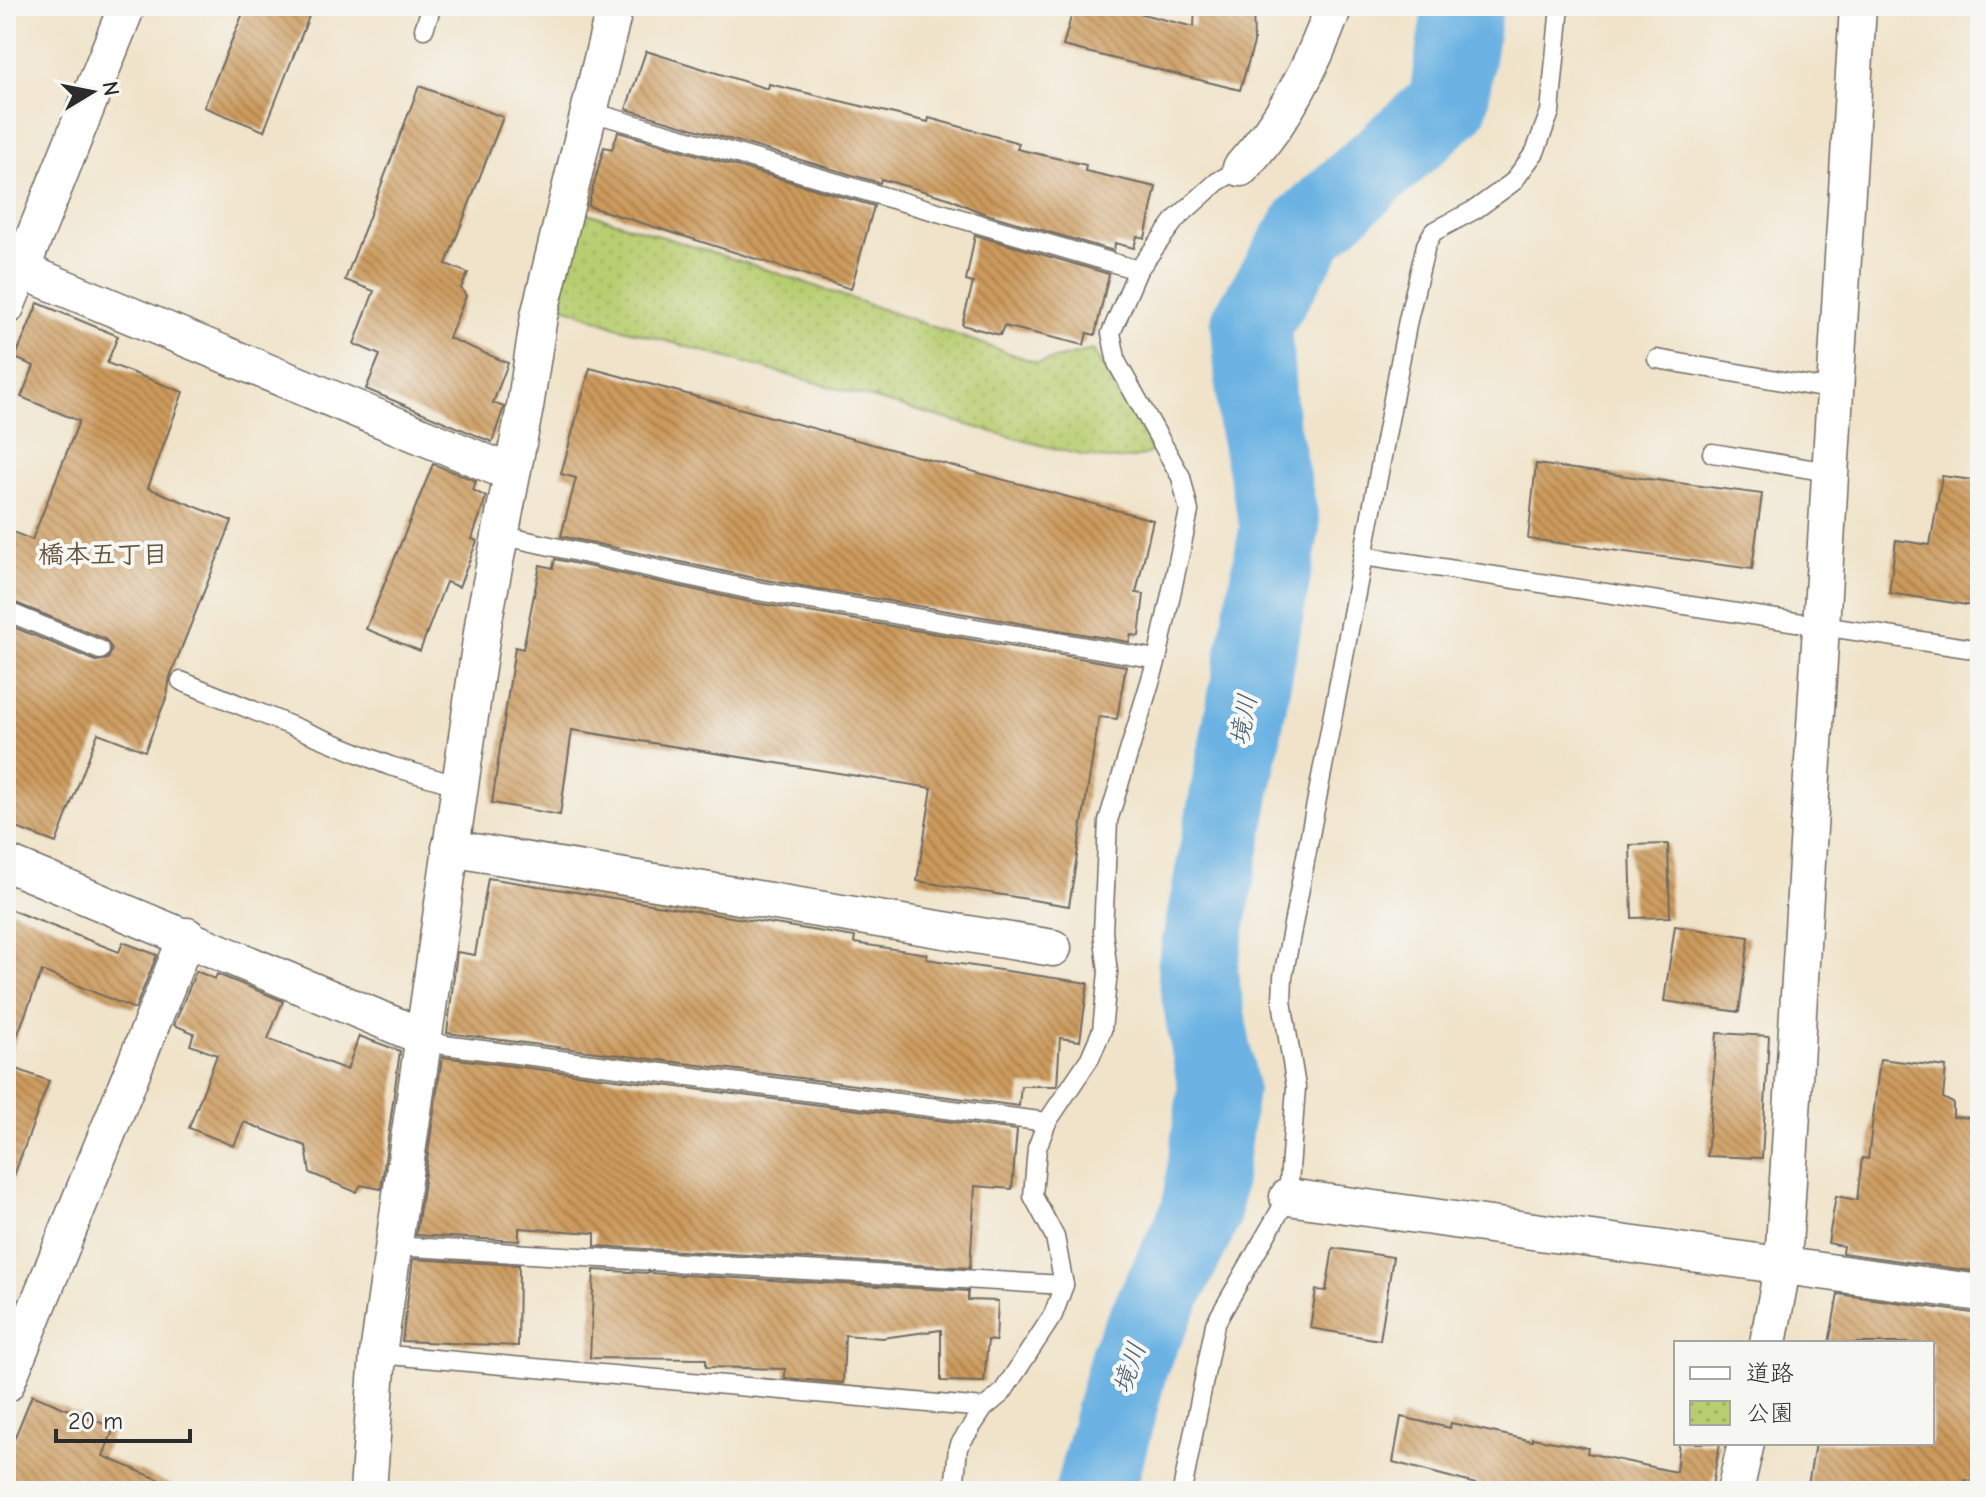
<svg xmlns="http://www.w3.org/2000/svg" width="1986" height="1497" viewBox="0 0 1986 1497" font-family="'Comic Neue','Klee One',sans-serif">
<style>
.park{fill:url(#park-dots);stroke:#727c4e;stroke-width:2}
.lines{fill:none;stroke-linecap:round;stroke-linejoin:round}
.river{stroke:#6cb3e3;stroke-width:80}
.building{fill:url(#building-back-hatch)}
.lane-casing{stroke:#706b62;stroke-width:21}
.street-casing{stroke:#706b62;stroke-width:39}
.lane{stroke:#fff;stroke-width:18}
.street{stroke:#fff;stroke-width:36}
.labels{text-anchor:middle;dominant-baseline:central;stroke-width:8;stroke-linejoin:round;paint-order:stroke}
.neighbourhood-label{font-size:26px;font-weight:bold;fill:#63523c;stroke:#f6f6f2}
.water-label{font-size:26px;font-style:italic;fill:#425b6b;stroke:#f6f6f2}
</style>
<defs>
<pattern id="park-dots" width="8" height="8" patternUnits="userSpaceOnUse" patternTransform="scale(2)"><rect width="8" height="8" fill="#b8cd70"/><path d="M2 2h.1M6 6h.1" fill="none" stroke="#9eb061" stroke-width="1.8" stroke-linecap="round"/></pattern>
<pattern id="building-back-hatch" width="6" height="6" patternUnits="userSpaceOnUse" patternTransform="scale(2)"><rect width="6" height="6" fill="#cc9a5c"/><path d="M-1 5l2 2M0 0l6 6M5-1l2 2" fill="none" stroke="#a67e4c"/></pattern>
</defs>
<rect width="100%" height="100%" fill="#f6f6f2"/>
<filter id="ink" filterUnits="userSpaceOnUse"><feTurbulence type="fractalNoise" baseFrequency=".0125" numOctaves="2"/><feDisplacementMap in="SourceGraphic" scale="16" xChannelSelector="R" yChannelSelector="G"/><feConvolveMatrix kernelMatrix="1 2 1 2 8 2 1 2 1" color-interpolation-filters="sRGB"/></filter>
<filter id="wash" filterUnits="userSpaceOnUse"><feTurbulence type="fractalNoise" baseFrequency=".006" numOctaves="4" result="noise"/><feDisplacementMap in="SourceGraphic" scale="32" xChannelSelector="R" yChannelSelector="G"/><feGaussianBlur stdDeviation="1.8" result="paint"/><feColorMatrix in="noise" values="0 0 0 0 0 0 0 0 0 0 0 0 0 0 0 0 0 1.4 0 .05"/><feComposite in="paint" operator="in"/></filter>
<g filter="url(#wash)">
<rect width="100%" height="100%" fill="#f0e3c9"/>
<path class="park" d="M 578,210 L 768,270 L 1038,363 L 1093,350 L 1153,451 C 1120,471 1064,450 1029,442 L 616,327 L 565,307 L 560,291 Z"/>
<g class="lines">
<polyline class="river" points="1095,1491 1130,1358 1201,1213 1218,1088 1197,970 1280,526 1258,422 1251,324 1310,227 1448,104 1463,6"/>
</g>
<g id="blocks">
<g class="building">
<polygon points="246,6 313,6 264,131 204,107"/>
<polygon points="1074,6 1110,6 1194,27 1195,6 1253,6 1254,43 1240,90 1063,46"/>
<polygon points="646,51 768,89 769,84 928,122 929,118 1019,143 1017,149 1086,165 1085,171 1156,187 1145,238 1137,236 1134,248 1115,243 1114,251 980,212 948,198 881,179 880,183 626,109"/>
<polygon points="419,86 503,117 446,264 468,273 461,288 466,296 449,338 508,363 493,403 504,407 492,442 366,389 380,355 354,344 374,291 345,280"/>
<polygon points="618,132 874,206 851,289 588,206 604,147 612,149"/>
<polygon points="975,235 1109,274 1095,335 1087,333 1084,345 1004,326 1000,335 962,325 973,283 966,281"/>
<polygon points="38,303 118,336 107,363 183,392 148,488 232,521 170,677 167,696 145,751 98,733 56,843 6,824 6,624 96,661 108,659 112,649 105,639 6,599 6,529 32,540 79,421 21,397 34,366 15,358"/>
<polygon points="590,368 1153,520 1136,593 1144,594 1139,636 1131,635 1129,642 754,578 561,536 576,478 561,474"/>
<polygon points="433,464 476,481 473,490 486,497 472,539 477,541 459,587 446,582 420,651 366,629"/>
<polygon points="1536,464 1762,494 1752,569 1528,539"/>
<polygon points="1942,476 1980,481 1980,607 1889,593 1896,540 1930,545"/>
<polygon points="555,559 750,602 1126,666 1117,719 1099,717 1069,906 917,881 932,788 572,730 560,815 492,803 515,647 523,649 540,565 553,568"/>
<polygon points="1668,844 1670,917 1632,918 1630,845"/>
<polygon points="488,878 855,937 854,943 927,954 926,959 1088,983 1080,1041 1060,1038 1057,1086 1021,1086 1019,1106 447,1033 457,952 475,955"/>
<polygon points="6,908 119,952 123,942 157,955 135,1009 42,971 9,1057 6,1057"/>
<polygon points="1675,926 1749,937 1739,1012 1664,1001"/>
<polygon points="196,971 215,979 217,974 283,1001 268,1039 347,1070 359,1036 400,1051 381,1189 361,1185 356,1192 310,1173 306,1146 244,1122 234,1146 189,1128 217,1055 190,1045 194,1033 174,1025"/>
<polygon points="1717,1033 1769,1036 1762,1158 1707,1156"/>
<polygon points="442,1057 1017,1130 1012,1189 975,1186 970,1268 595,1246 595,1233 519,1228 519,1241 416,1235"/>
<polygon points="1880,1059 1946,1067 1943,1098 1953,1103 1953,1117 1980,1118 1980,1272 1842,1253 1843,1246 1828,1243 1836,1196 1857,1200 1862,1158 1868,1159"/>
<polygon points="6,1065 49,1081 10,1186 6,1185"/>
<polygon points="1333,1248 1393,1257 1380,1340 1310,1328 1316,1290 1326,1291"/>
<polygon points="413,1259 519,1265 518,1346 402,1341"/>
<polygon points="594,1270 968,1291 968,1300 998,1301 996,1341 988,1340 984,1382 941,1381 941,1330 882,1338 845,1335 843,1383 785,1378 785,1369 706,1367 706,1359 590,1358"/>
<polygon points="1838,1294 1980,1314 1980,1482 1966,1480 1965,1491 1807,1491 1815,1443 1932,1443 1932,1343 1829,1343"/>
<polygon points="32,1395 114,1428 103,1456 186,1491 6,1491 6,1459"/>
<polygon points="1401,1417 1450,1428 1451,1423 1532,1441 1532,1438 1588,1448 1587,1453 1676,1472 1679,1443 1720,1443 1711,1491 1502,1491 1393,1462"/>
</g>
</g>
</g>
<g filter="url(#ink)">
<use href="#blocks" fill-opacity="0" stroke="#706b62" stroke-width="2"/>
<g class="lines">
<g class="lane-casing">
<g id="lane">
<polyline points="424,29 432,6"/>
<polyline points="588,111 1138,270"/>
<polyline points="1657,359 1834,390"/>
<polyline points="1712,453 1829,472"/>
<polyline points="500,535 752,590 1157,659"/>
<polyline points="1363,556 1980,650"/>
<polyline points="6,611 100,650"/>
<polyline points="181,681 390,766 460,786"/>
<polyline points="423,1037 444,1045 1047,1122"/>
<polyline points="393,1246 1064,1285"/>
<polyline points="378,1354 984,1408"/>
<polyline points="954,1491 958,1447 984,1408 1002,1393 1053,1315 1064,1285 1055,1237 1033,1196 1037,1148 1047,1122 1090,1058 1102,1030 1108,972 1103,932 1108,821 1157,659 1189,511 1181,477 1117,363 1111,333 1138,270 1176,219 1217,182 1241,168"/>
<polyline points="1182,1491 1215,1324 1288,1197 1296,1087 1282,1001 1283,977 1408,320 1426,245 1433,232 1476,209 1513,182 1535,152 1550,112 1560,6"/>
</g>
</g>
<g class="street-casing">
<g id="street">
<path d="M 1241,168 C 1285,119 1312,68 1334,6"/>
<polyline points="21,270 511,473"/>
<polyline points="6,307 127,6"/>
<polyline points="450,848 1053,948"/>
<polyline points="6,863 423,1037"/>
<polyline points="1288,1197 1980,1293"/>
<polyline points="1768,1343 1783,1264 1858,6"/>
<polyline points="6,1384 187,936"/>
<polyline points="368,1491 378,1354 484,619 525,407 539,316 615,6"/>
<polyline points="1735,1491 1746,1443"/>
</g>
</g>
<use href="#lane" class="lane"/>
<use href="#street" class="street"/>
</g>
</g>
<g class="labels">
<g class="neighbourhood-label">
<text x="103" y="555">橋本五丁目</text>
</g>
<g class="water-label">
<text transform="translate(1244 720) rotate(-79)">境川</text>
<text transform="translate(1130 1368) rotate(-71)">境川</text>
</g>
</g>
<rect width="1986" height="1497" fill="none" stroke="#f6f6f2" stroke-width="32"/>
<rect x="1674" y="1341" width="260" height="104" fill="#f6f6f2" stroke="#a5a5a2" stroke-width="2"/>
<rect x="1690" y="1367" width="40" height="12" fill="#ffffff" stroke="#a5a5a2" stroke-width="2"/>
<text x="1746" y="1381" font-size="24" fill="#2b2b2b">道路</text>
<rect x="1690" y="1401" width="40" height="24" fill="url(#park-dots)" stroke="#a5a5a2" stroke-width="2"/>
<text x="1746" y="1421" font-size="24" fill="#2b2b2b">公園</text>
<g transform="translate(92 92) rotate(80)" stroke="#f6f6f2" stroke-width="6" paint-order="stroke">
<path d="M0-6L14 30L0 20L-14 30Z" fill="#2b2b2b"/>
<text y="-12" font-size="22" font-weight="bold" text-anchor="middle" fill="#2b2b2b">N</text>
</g>
<path d="M56 1429v12h134v-12" fill="none" stroke="#2b2b2b" stroke-width="4"/>
<text x="68" y="1429" font-size="24" fill="#2b2b2b" stroke="#f6f6f2" stroke-width="6" paint-order="stroke">20 m</text>
</svg>
